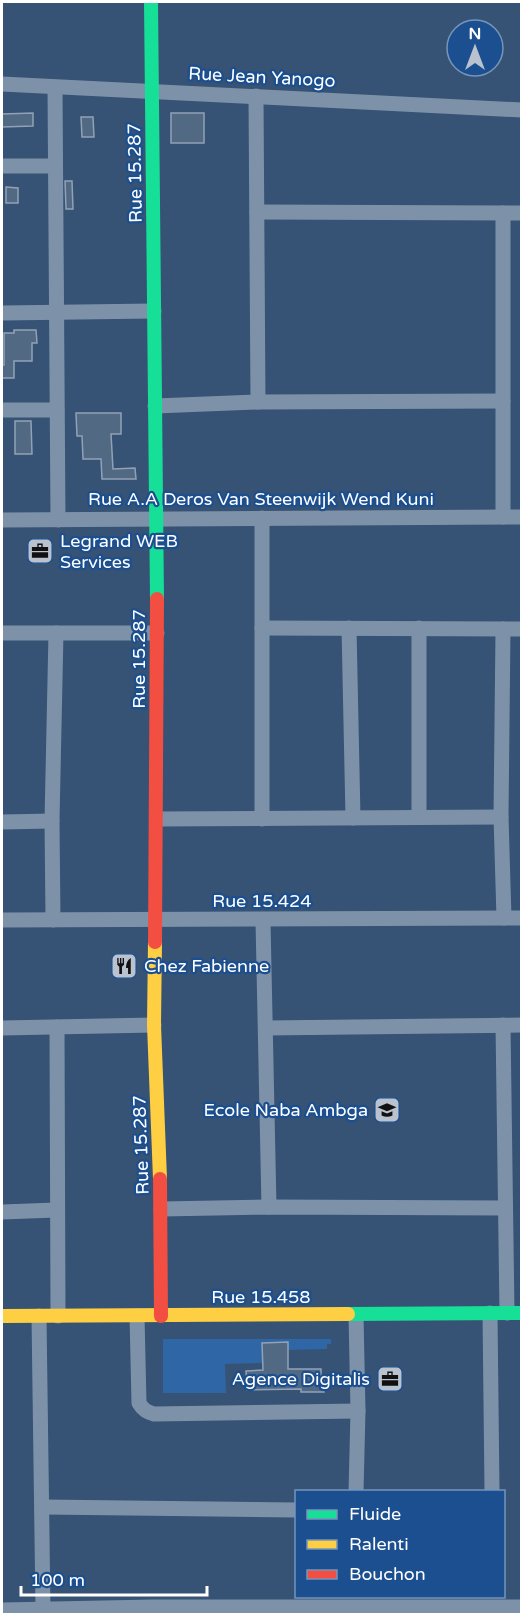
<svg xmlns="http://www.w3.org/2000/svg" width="523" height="1616" viewBox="0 0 523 1616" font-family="'Varela Round',sans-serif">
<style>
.green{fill:#2f66a5}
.building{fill:#526984;stroke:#92a2b6;stroke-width:1.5}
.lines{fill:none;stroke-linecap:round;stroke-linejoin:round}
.street{stroke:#7d92a8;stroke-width:15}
.fast{stroke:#16e098;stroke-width:14}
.slow{stroke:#ffcf43;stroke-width:14}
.jam{stroke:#f24e42;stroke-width:14}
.labels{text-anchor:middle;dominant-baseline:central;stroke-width:4.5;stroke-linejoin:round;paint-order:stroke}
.street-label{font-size:18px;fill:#fff;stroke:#1b4f8f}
.poi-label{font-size:18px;fill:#fff;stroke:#1b4f8f;text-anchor:start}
</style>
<rect width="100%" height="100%" fill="#365274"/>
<polygon class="green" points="163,1339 331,1339 331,1344 327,1344 327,1349 288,1350 262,1343 262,1363 225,1364 226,1393 163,1393"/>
<g class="building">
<polygon points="33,113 33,126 2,127 2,114"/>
<rect x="171" y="113" width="33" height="30"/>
<polygon points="81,117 93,117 94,137 82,137"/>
<polygon points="65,181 72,181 73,209 66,209"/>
<polygon points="6,187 18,188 18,203 6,203"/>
<polygon points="14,330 36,330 37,343 32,343 32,361 14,361 14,378 2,378 2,365 4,365 4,333 14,333"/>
<polygon points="76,413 121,413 121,434 111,434 113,469 135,468 136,479 102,479 101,459 83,459 82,436 77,436"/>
<polygon points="15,421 31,421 32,454 15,454"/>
<polygon points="288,1342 288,1369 321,1369 321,1377 324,1377 324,1392 301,1392 301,1389 247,1390 246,1371 263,1370 262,1343"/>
</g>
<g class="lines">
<g class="street">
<polyline points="2,84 522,110"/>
<polyline points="55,88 58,520"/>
<polyline points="256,96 258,402"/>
<polyline points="2,166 55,166"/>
<polyline points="257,212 522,213"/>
<polyline points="503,213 503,517"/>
<polyline points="2,313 154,311"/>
<polyline points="155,406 258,402 503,401"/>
<polyline points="2,410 57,410"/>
<polyline points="262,518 262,819"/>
<polyline points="2,520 522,517"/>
<polyline points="262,628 522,629"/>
<polyline points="349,628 353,818"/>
<polyline points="419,628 419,817"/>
<polyline points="503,629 501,817 504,918"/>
<polyline points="2,633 157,633"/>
<polyline points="157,819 501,817"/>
<polyline points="2,822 52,821"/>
<polyline points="2,920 522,918"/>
<polyline points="53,920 52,821 56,633"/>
<polyline points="263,921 269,1207"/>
<polyline points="503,1025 507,1313"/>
<polyline points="57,1027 58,1316"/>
<polyline points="2,1028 154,1025"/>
<polyline points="266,1028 522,1025"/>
<polyline points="161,1209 269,1207 504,1208"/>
<polyline points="2,1212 56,1210"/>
<polyline points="490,1313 492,1492"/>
<polyline points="356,1315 358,1411 356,1492"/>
<polyline points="39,1316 43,1610"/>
<path d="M 137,1316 L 139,1403 C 143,1410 147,1412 154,1414 L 358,1411"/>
<polyline points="43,1507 296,1510"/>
<polyline points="2,1610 153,1607 522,1607"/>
</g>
<g class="fast">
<polyline points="151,2 157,599"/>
<polyline points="348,1314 522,1313"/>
</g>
<g class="slow">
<polyline points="155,942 154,1025 160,1179"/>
<polyline points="2,1316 348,1314"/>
</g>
<g class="jam">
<polyline points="155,942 157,599"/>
<polyline points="160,1179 161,1316"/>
</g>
</g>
<defs>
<g id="office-square" transform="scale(1.35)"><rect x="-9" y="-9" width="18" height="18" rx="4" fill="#b9c2ce" stroke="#1b4f8f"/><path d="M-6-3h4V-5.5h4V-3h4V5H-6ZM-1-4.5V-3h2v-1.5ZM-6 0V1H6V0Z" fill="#111"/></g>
<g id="restaurant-square" transform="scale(1.35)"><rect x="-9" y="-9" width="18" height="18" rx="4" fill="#b9c2ce" stroke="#1b4f8f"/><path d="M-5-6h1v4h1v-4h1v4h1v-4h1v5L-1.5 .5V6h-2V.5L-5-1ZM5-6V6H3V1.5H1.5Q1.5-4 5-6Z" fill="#111"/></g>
<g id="school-square" transform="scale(1.35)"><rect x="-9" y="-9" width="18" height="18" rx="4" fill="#b9c2ce" stroke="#1b4f8f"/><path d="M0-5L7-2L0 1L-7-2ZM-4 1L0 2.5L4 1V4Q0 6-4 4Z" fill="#111"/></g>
</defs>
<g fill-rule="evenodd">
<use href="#office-square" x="40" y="551"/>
<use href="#restaurant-square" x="124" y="966"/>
<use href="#school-square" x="387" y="1110"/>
<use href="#office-square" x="390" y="1379"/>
</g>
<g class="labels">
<g class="street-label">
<text transform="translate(262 77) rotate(3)">Rue Jean Yanogo</text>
<text transform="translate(135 173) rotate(-91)">Rue 15.287</text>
<text x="261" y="499">Rue A.A Deros Van Steenwijk Wend Kuni</text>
<text transform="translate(139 659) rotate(-90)">Rue 15.287</text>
<text x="262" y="901">Rue 15.424</text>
<text transform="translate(141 1145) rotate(-92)">Rue 15.287</text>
<text x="261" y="1297">Rue 15.458</text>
</g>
<g class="poi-label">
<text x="60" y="541">Legrand WEB<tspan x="60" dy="21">Services</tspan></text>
<text x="144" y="966">Chez Fabienne</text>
<text x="368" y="1110" text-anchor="end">Ecole Naba Ambga</text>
<text x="370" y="1379" text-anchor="end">Agence Digitalis</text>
</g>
</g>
<rect width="523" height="1616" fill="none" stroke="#ffffff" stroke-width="6"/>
<rect x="295" y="1490" width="210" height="108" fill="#1b4f8f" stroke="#7695bc" stroke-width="1.5"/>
<rect x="307" y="1510" width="30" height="9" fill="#16e098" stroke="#7695bc" stroke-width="1.5"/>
<text x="349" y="1520" font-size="18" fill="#ffffff">Fluide</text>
<rect x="307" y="1540" width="30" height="9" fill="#ffcf43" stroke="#7695bc" stroke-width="1.5"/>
<text x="349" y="1550" font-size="18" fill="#ffffff">Ralenti</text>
<rect x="307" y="1570" width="30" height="9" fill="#f24e42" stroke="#7695bc" stroke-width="1.5"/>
<text x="349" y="1580" font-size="18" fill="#ffffff">Bouchon</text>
<g transform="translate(475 48)"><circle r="28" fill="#1b4f8f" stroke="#7695bc" stroke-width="1.5"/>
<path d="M0-4.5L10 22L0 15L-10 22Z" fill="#b9c2ce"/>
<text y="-9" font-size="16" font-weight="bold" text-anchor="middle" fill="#ffffff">N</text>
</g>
<path d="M21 1586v9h186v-9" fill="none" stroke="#ffffff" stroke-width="3"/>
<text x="30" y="1586" font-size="18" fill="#ffffff" stroke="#1b4f8f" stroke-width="4.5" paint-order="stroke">100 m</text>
</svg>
